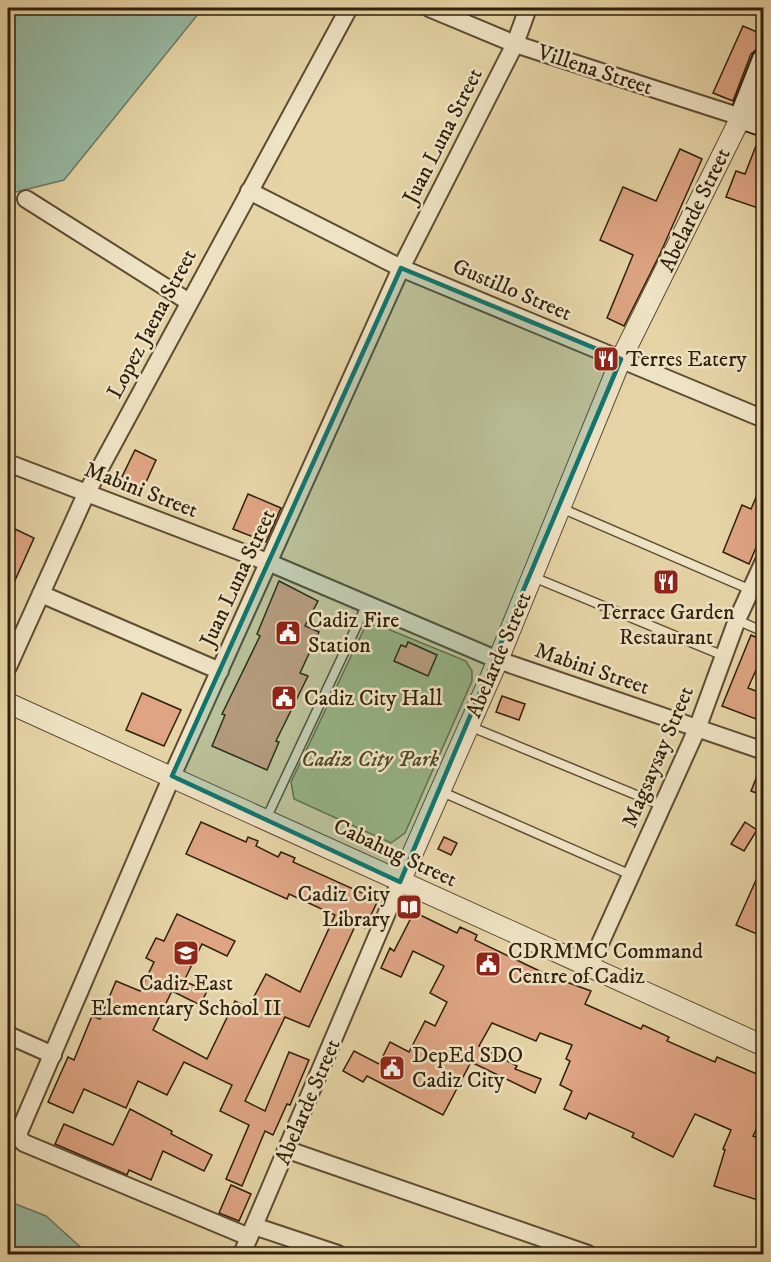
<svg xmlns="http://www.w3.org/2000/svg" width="771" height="1262" viewBox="0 0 771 1262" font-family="'IM FELL DW Pica',serif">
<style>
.green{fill:#b4bd88;stroke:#726e4a;stroke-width:1.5}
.water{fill:#97b9a2;stroke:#6e7b66;stroke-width:1.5}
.building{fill:#dea483;stroke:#301f0b;stroke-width:1.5}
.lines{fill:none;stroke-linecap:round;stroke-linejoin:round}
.service-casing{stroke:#5e4c32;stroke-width:11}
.minor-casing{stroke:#5e4c32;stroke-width:20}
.tertiary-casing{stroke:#5e4c32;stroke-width:22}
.secondary-casing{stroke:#301f0b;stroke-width:26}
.service{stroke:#efe3c5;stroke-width:8}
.minor{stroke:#efe3c5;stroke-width:16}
.tertiary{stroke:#efe3c5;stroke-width:20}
.secondary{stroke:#efe3c5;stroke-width:22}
.marked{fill:#0f766e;fill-opacity:0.2;stroke:#0f766e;stroke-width:4.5;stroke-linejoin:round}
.labels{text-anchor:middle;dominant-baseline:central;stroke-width:5;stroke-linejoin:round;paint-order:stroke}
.street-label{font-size:22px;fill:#301f0b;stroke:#efe3c5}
.poi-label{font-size:22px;fill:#301f0b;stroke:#efe3c5;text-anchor:start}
.park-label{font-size:22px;font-style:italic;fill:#51462a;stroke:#efe3c5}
</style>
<rect width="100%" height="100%" fill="#e6d4a6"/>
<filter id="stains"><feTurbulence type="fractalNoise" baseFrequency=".00333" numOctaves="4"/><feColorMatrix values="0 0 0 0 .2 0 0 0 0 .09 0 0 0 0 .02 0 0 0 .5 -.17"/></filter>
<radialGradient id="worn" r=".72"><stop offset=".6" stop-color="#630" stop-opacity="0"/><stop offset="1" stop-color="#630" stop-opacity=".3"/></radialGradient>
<polygon class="green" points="371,625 383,627 466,661 472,671 472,681 405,833 391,843 294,799 291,782 364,629"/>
<g class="water">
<polygon points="8,8 203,8 64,180 8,194"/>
<polygon points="8,1201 46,1216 88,1254 8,1254"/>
</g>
<g class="building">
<polygon points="743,26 764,35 764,38 760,47 751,54 733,101 713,93"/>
<polygon points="759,138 764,138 764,210 726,197 736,171 745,174"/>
<polygon points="680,149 702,159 660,254 624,326 607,318 633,255 600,240 623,187 656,201"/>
<polygon points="135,450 156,460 141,493 119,483"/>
<polygon points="763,481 764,529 749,564 723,552 742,505 751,509"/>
<polygon points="248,494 281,508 266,542 233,529"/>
<polygon points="15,529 34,538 8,596 8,547"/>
<polygon points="279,581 318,601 305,626 319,632 300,673 308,676 276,741 279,742 267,770 212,746 225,715 222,714 260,636 257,634"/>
<polygon points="751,635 764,641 764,652 748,688 764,694 764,722 722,706"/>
<polygon points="408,642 437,655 428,676 394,661 401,645 406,647"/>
<polygon points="142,693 181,710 164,746 126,730"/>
<polygon points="502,696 525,704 519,720 496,712"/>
<polygon points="763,761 764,761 764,796 751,791"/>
<polygon points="201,822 246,842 248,837 258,841 256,846 278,857 281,852 295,858 293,862 378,900 365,928 356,924 309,1027 285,1017 245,1101 265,1111 289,1052 309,1060 290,1105 287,1104 273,1135 265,1131 242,1186 226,1179 249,1125 220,1111 232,1085 184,1062 167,1095 138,1081 126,1108 84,1089 73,1113 48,1102 68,1057 74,1060 92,1016 100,1019 116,981 140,991 154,962 146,958 156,938 164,941 177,914 235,941 227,956 202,944 184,981 207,991 200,1005 172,991 153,1030 207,1059 235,1001 248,1008 266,974 300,992 335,915 289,894 287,899 186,854"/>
<polygon points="745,822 757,830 744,851 731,844"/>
<polygon points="444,837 457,843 451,855 438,849"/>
<polygon points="764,862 764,937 736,925"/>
<polygon points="414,912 457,933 460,927 477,935 475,940 550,976 591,991 585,1004 641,1029 643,1025 669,1037 667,1041 715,1062 717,1057 764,1077 764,1113 753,1136 764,1140 764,1202 714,1186 725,1150 723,1149 731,1130 695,1114 673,1157 632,1137 634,1133 589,1113 586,1119 564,1109 572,1091 560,1085 570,1061 566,1059 572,1045 540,1033 536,1041 492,1023 479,1046 517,1066 515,1069 541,1079 535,1093 471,1062 443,1115 367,1076 363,1082 343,1071 354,1051 379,1064 390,1042 409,1052 425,1021 435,1026 447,1002 430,993 444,966 413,951 401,977 381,968 390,948 394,951"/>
<polygon points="130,1109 172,1131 171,1134 212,1155 204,1171 163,1151 151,1180 129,1170 127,1175 55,1144 64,1124 113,1145"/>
<polygon points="231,1185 251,1194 239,1221 219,1213"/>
</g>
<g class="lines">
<g class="service-casing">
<g id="service">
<polyline points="561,508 751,590"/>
<polyline points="533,577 724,656"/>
<polyline points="737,620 764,632"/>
<polyline points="469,726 663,806"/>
<polyline points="440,791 631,875"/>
<polyline points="266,819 366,606"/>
</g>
</g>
<g class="minor-casing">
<g id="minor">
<polyline points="429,8 515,44 741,117"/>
<polyline points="249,191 401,268 764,419"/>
<polyline points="26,199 189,302"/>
<polyline points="8,463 270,563 498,660 764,751"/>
<polyline points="41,594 220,671"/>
<polyline points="8,667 86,494 349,8"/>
<polyline points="589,968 697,729 737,620 764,561"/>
<polyline points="8,1035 53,1055"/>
<polyline points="288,1150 588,1254"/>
<polyline points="254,1226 338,1254"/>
<polyline points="249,1237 24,1143 19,1138 19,1132 172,776 401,268 515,44 528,8"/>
<polyline points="242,1254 400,882"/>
</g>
</g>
<g class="tertiary-casing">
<g id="tertiary">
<polyline points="8,703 764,1046"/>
<polyline points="400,882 498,660 621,359 741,117"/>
</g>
</g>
<g class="secondary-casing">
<polyline id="secondary" points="764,59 741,117 764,125"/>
</g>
<use href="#service" class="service"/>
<use href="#minor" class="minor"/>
<use href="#tertiary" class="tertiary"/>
<use href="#secondary" class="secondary"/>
</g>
<path class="marked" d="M 401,268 L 621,359 L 400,882 L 172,776 Z"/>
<defs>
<g id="restaurant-square" transform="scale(1.35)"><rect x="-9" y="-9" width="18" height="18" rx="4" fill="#8f2418" stroke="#efe3c5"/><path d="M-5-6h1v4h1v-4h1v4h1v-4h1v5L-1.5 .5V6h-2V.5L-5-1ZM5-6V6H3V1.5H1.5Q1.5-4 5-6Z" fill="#fff"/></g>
<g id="civic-square" transform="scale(1.35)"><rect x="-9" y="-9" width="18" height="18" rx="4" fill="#8f2418" stroke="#efe3c5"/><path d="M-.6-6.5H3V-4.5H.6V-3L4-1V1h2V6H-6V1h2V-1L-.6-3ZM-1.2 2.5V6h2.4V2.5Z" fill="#fff"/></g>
<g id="library-square" transform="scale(1.35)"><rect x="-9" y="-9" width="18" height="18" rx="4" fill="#8f2418" stroke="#efe3c5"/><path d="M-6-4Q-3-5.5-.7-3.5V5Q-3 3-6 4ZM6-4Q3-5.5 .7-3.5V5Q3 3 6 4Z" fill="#fff"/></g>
<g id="school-square" transform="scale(1.35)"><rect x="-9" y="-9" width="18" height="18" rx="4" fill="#8f2418" stroke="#efe3c5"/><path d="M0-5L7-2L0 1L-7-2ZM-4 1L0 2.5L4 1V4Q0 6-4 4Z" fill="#fff"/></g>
</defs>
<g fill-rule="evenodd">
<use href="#restaurant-square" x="606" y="359"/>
<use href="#restaurant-square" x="666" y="582"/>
<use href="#civic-square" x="288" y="633"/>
<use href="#civic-square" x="284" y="698"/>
<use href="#library-square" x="409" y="907"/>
<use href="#school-square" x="186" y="953"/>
<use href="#civic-square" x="488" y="964"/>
<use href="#civic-square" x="392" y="1068"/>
</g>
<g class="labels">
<g class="street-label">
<text transform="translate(595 70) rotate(18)">Villena Street</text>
<text transform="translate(443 136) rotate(-63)">Juan Luna Street</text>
<text transform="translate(695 210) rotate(-64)">Abelarde Street</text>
<text transform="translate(512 290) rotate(23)">Gustillo Street</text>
<text transform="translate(152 324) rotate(-62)">Lopez Jaena Street</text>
<text transform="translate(141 490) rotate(21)">Mabini Street</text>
<text transform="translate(238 578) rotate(-65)">Juan Luna Street</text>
<text transform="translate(499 655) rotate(-67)">Abelarde Street</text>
<text transform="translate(592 669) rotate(19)">Mabini Street</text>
<text transform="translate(658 757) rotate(-67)">Magsaysay Street</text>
<text transform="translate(395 853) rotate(25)">Cabahug Street</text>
<text transform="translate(308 1102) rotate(-67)">Abelarde Street</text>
</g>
<g class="poi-label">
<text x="626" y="359">Terres Eatery</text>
<text x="666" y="612" text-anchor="middle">Terrace Garden<tspan x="666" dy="25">Restaurant</tspan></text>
<text x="308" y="620">Cadiz Fire<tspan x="308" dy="25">Station</tspan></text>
<text x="304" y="698">Cadiz City Hall</text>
<text x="390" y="894" text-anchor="end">Cadiz City<tspan x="390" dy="25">Library</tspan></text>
<text x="508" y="951">CDRMMC Command<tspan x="508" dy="25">Centre of Cadiz</tspan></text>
<text x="186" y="983" text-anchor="middle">Cadiz East<tspan x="186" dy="25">Elementary School II</tspan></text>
<text x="412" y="1055">DepEd SDO<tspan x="412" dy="25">Cadiz City</tspan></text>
</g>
<g class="park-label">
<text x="370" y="759">Cadiz City Park</text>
</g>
</g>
<rect width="771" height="1262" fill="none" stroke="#e6d4a6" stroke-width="30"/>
<rect x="9" y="9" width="753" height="1244" fill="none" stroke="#301f0b" stroke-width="3"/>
<rect x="15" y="15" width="741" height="1232" fill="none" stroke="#301f0b" stroke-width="1.5"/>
<rect width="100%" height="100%" filter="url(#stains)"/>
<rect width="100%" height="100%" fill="url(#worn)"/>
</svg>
